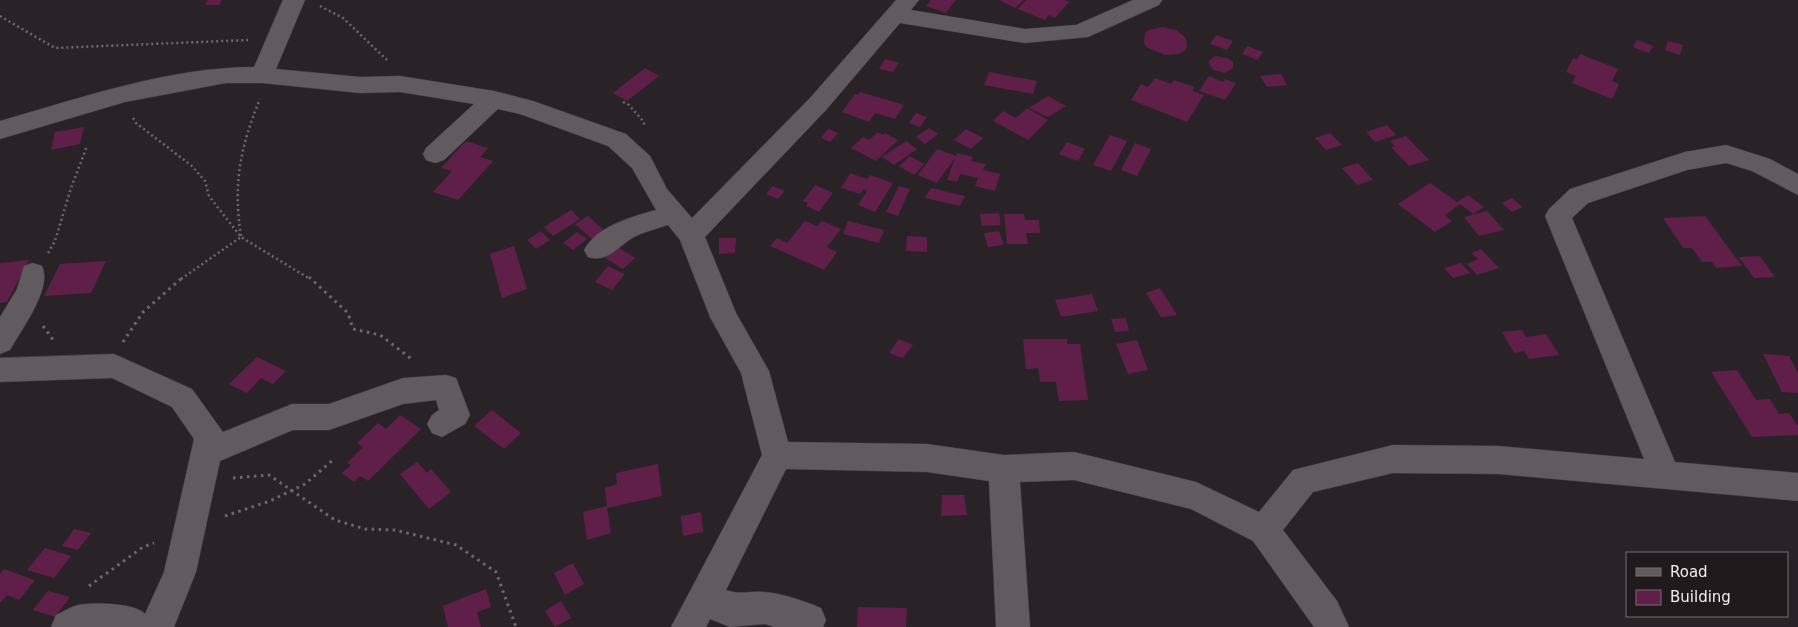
<svg xmlns="http://www.w3.org/2000/svg" width="1798" height="627" viewBox="0 0 1798 627" font-family="'DejaVu Sans',sans-serif">
<style>
.building{fill:#5f1f49}
.lines{fill:none;stroke-linecap:round;stroke-linejoin:round}
.street-casing{stroke:#433e41;stroke-width:1}
.path-far1{stroke:#6e696c;stroke-width:2.5;stroke-dasharray:2 3;stroke-linecap:butt}
.path{stroke:#6e696c;stroke-width:3;stroke-dasharray:2.5 4.5;stroke-linecap:butt}
.street{fill:#615a5e;fill-rule:evenodd}
</style>
<rect width="100%" height="100%" fill="#292327"/>
<g class="building">
<polygon points="208,0 222,0 219,5 205,5"/>
<polygon points="931,0 956,0 946,13 926,6"/>
<polygon points="999,0 1024,0 1015,8"/>
<polygon points="1026,0 1065,0 1069,2 1055,18 1049,15 1045,20 1018,9"/>
<polygon points="1162,27 1176,30 1186,38 1187,47 1184,51 1178,54 1165,55 1146,47 1144,42 1145,33 1149,30"/>
<polygon points="1216,35 1233,41 1227,50 1210,44"/>
<polygon points="1637,40 1653,46 1649,53 1633,47"/>
<polygon points="1668,41 1683,45 1680,55 1665,50"/>
<polygon points="1247,46 1263,52 1258,60 1242,54"/>
<polygon points="1580,54 1618,69 1612,81 1619,84 1612,99 1572,83 1576,76 1566,72 1573,58 1577,60"/>
<polygon points="1215,56 1227,58 1233,62 1233,68 1225,73 1213,70 1208,62"/>
<polygon points="885,59 899,63 893,72 879,69"/>
<polygon points="645,68 659,76 627,101 613,93"/>
<polygon points="989,72 1037,81 1033,94 984,85"/>
<polygon points="1281,74 1287,85 1267,87 1260,76"/>
<polygon points="1209,76 1223,82 1225,79 1236,83 1225,100 1199,91"/>
<polygon points="1155,78 1171,84 1174,80 1194,87 1192,91 1204,95 1187,122 1131,100 1141,84 1148,87"/>
<polygon points="860,92 904,105 895,119 875,113 869,122 842,112 855,94 858,95"/>
<polygon points="1048,96 1066,106 1048,117 1029,108"/>
<polygon points="1027,108 1048,120 1028,140 993,121 1003,111 1016,118"/>
<polygon points="916,113 927,117 920,127 909,123"/>
<polygon points="1387,125 1396,135 1375,142 1366,132"/>
<polygon points="84,127 80,144 51,150 55,132"/>
<polygon points="929,128 938,134 925,144 916,137"/>
<polygon points="828,129 838,133 830,142 821,138"/>
<polygon points="966,129 983,138 971,149 954,140"/>
<polygon points="878,132 883,135 885,133 898,140 876,161 851,148 863,137 869,140"/>
<polygon points="1330,133 1342,145 1326,150 1315,138"/>
<polygon points="1110,135 1127,141 1111,171 1093,165"/>
<polygon points="1406,136 1429,160 1409,166 1391,147 1395,146 1390,141"/>
<polygon points="466,141 488,148 480,157 493,161 458,200 433,192 452,171 441,168"/>
<polygon points="906,141 917,149 894,165 882,157"/>
<polygon points="1067,142 1085,149 1078,161 1059,154"/>
<polygon points="1135,143 1151,149 1137,176 1121,170"/>
<polygon points="937,149 956,156 957,153 973,157 971,161 986,164 983,170 1000,174 995,191 975,186 978,178 960,174 957,182 947,180 955,158 937,183 918,175"/>
<polygon points="910,156 924,164 914,175 899,166"/>
<polygon points="1358,163 1373,180 1357,185 1342,168"/>
<polygon points="850,173 867,179 870,175 893,183 875,212 858,205 867,191 864,189 860,194 841,188"/>
<polygon points="1430,183 1457,202 1468,195 1484,207 1473,214 1460,204 1445,215 1452,221 1435,232 1398,204"/>
<polygon points="815,185 833,193 819,212 806,206 808,203 803,201"/>
<polygon points="773,186 785,191 778,199 766,194"/>
<polygon points="899,186 910,189 898,216 886,212"/>
<polygon points="931,188 965,196 960,206 925,198"/>
<polygon points="1512,198 1522,207 1512,212 1502,203"/>
<polygon points="571,210 580,219 553,236 544,227"/>
<polygon points="1487,211 1504,230 1479,236 1464,217"/>
<polygon points="999,213 1001,225 982,226 980,214"/>
<polygon points="1004,214 1024,214 1025,220 1039,220 1040,233 1026,233 1028,244 1007,244"/>
<polygon points="588,216 604,230 592,239 575,224"/>
<polygon points="1705,216 1742,266 1716,268 1712,262 1702,262 1692,248 1683,248 1663,218"/>
<polygon points="805,221 817,226 822,221 841,229 827,247 837,252 824,270 770,246 777,238 787,243"/>
<polygon points="848,221 884,230 879,243 843,234"/>
<polygon points="541,231 550,240 536,249 527,240"/>
<polygon points="999,231 1004,245 988,247 984,233"/>
<polygon points="577,232 587,239 573,250 563,243"/>
<polygon points="907,236 927,237 927,252 906,251"/>
<polygon points="719,238 736,238 735,253 719,254"/>
<polygon points="514,246 527,289 502,298 490,254"/>
<polygon points="618,247 635,258 623,269 605,258"/>
<polygon points="1481,249 1499,268 1477,275 1467,264 1478,259 1471,253"/>
<polygon points="1760,256 1775,277 1754,278 1739,257"/>
<polygon points="29,260 7,302 0,303 0,263"/>
<polygon points="106,261 91,293 44,296 60,264"/>
<polygon points="1461,263 1470,273 1453,278 1444,268"/>
<polygon points="608,266 625,274 612,290 595,282"/>
<polygon points="1160,288 1177,315 1161,317 1146,293"/>
<polygon points="1092,294 1098,311 1061,317 1055,300"/>
<polygon points="1126,318 1129,331 1115,332 1111,319"/>
<polygon points="1522,330 1526,337 1546,334 1559,355 1529,359 1524,351 1514,353 1502,332"/>
<polygon points="899,339 913,345 903,358 889,353"/>
<polygon points="1023,339 1067,339 1067,344 1080,344 1088,400 1059,401 1056,382 1040,382 1038,368 1026,369"/>
<polygon points="1137,340 1148,370 1128,374 1116,344"/>
<polygon points="1763,354 1789,356 1798,373 1798,393 1782,392"/>
<polygon points="257,357 286,371 273,384 261,378 247,393 229,384"/>
<polygon points="1737,370 1756,400 1770,399 1779,414 1789,413 1798,426 1798,435 1752,437 1711,372"/>
<polygon points="492,410 521,433 504,449 474,426"/>
<polygon points="400,415 421,429 368,481 360,476 354,482 342,473 351,465 347,463 363,447 357,443 378,423 386,429"/>
<polygon points="417,462 427,473 431,469 451,492 429,509 400,474"/>
<polygon points="658,464 662,496 607,508 611,533 587,540 583,512 607,506 605,488 617,484 616,473"/>
<polygon points="942,495 964,495 967,515 941,516"/>
<polygon points="701,512 703,532 683,536 681,516"/>
<polygon points="74,529 91,533 78,550 62,546"/>
<polygon points="45,548 71,556 54,578 27,570"/>
<polygon points="573,563 584,584 565,595 554,573"/>
<polygon points="4,569 35,580 19,600 7,595 0,603 0,574"/>
<polygon points="486,589 491,607 477,612 481,627 448,627 443,606"/>
<polygon points="48,591 70,597 55,617 33,610"/>
<polygon points="561,601 571,618 555,627 545,611"/>
<polygon points="858,607 907,608 906,627 857,627"/>
</g>
<g class="lines">
<g class="street-casing">
<g id="street">
<path d="M 283,0 L 305,0 L 276,69 L 360,77 L 400,76 L 494,91 L 533,101 L 626,134 L 650,156 L 667,189 L 692,218 L 810,98 L 896,0 L 919,0 L 911,10 L 1025,29 L 1076,25 L 1133,0 L 1162,0 L 1159,5 L 1088,37 L 1025,43 L 900,23 L 826,110 L 705,237 L 736,313 L 769,371 L 788,442 L 927,444 L 1004,455 L 1074,452 L 1196,482 L 1259,512 L 1293,470 L 1393,445 L 1499,446 L 1644,459 L 1545,216 L 1549,209 L 1570,189 L 1685,152 L 1726,145 L 1770,159 L 1798,174 L 1798,195 L 1752,171 L 1726,163 L 1687,170 L 1588,203 L 1572,218 L 1675,462 L 1798,473 L 1798,501 L 1499,474 L 1393,473 L 1313,492 L 1283,530 L 1337,601 L 1349,627 L 1314,627 L 1253,541 L 1191,509 L 1074,480 L 1020,482 L 1030,627 L 996,627 L 989,481 L 927,472 L 786,469 L 726,590 C 739,595 751,591 764,592 C 782,593 804,601 821,608 L 826,620 L 823,627 L 774,627 L 765,624 L 730,627 L 710,619 L 706,627 L 671,627 L 762,455 L 741,373 L 710,317 L 680,240 L 668,225 C 658,228 648,231 638,235 C 620,243 609,264 588,257 L 584,250 C 597,226 631,217 656,210 L 632,168 L 608,146 L 520,114 L 498,109 L 444,160 L 435,163 L 426,160 L 423,154 L 426,148 L 474,104 L 400,92 L 360,93 L 262,83 L 226,83 L 125,102 L 0,139 L 0,121 C 81,98 169,67 254,67 Z"/>
<path d="M 33,263 L 42,266 C 53,288 21,330 10,350 L 0,354 L 0,317 L 17,289 L 24,266 Z"/>
<path d="M 114,354 L 192,389 L 223,432 L 292,404 L 329,404 L 403,378 L 446,375 L 456,378 L 470,415 L 465,424 L 442,437 L 432,433 L 427,424 L 432,415 L 439,410 L 436,400 L 403,404 L 329,430 L 293,430 L 220,461 L 196,572 L 174,627 L 51,627 L 56,615 C 63,612 70,607 78,605 C 93,602 136,603 145,614 L 164,572 L 194,439 L 172,407 L 112,378 L 0,382 L 0,358 Z"/>
</g>
</g>
<g class="path-far1">
<polyline points="320,6 343,18 387,60"/>
<polyline points="0,16 55,48 248,40"/>
<polyline points="623,102 629,105 644,122 644,127"/>
<polyline points="133,118 136,123 192,166 205,181 209,196 241,237 310,279"/>
<path d="M 241,236 C 233,185 240,147 260,99"/>
<polyline points="48,253 55,241 71,188 87,146"/>
<polyline points="181,279 241,237"/>
</g>
<g class="path">
<polyline points="309,277 348,313 353,329 380,335 413,360"/>
<polyline points="43,326 54,341"/>
<polyline points="123,342 143,312 183,277"/>
<polyline points="233,478 269,475 335,520 365,529 395,530 456,545 496,572 516,627"/>
<polyline points="225,516 270,501 305,484 334,459"/>
<polyline points="89,586 143,547 154,543"/>
</g>
<use href="#street" class="street"/>
</g>
<rect x="1626" y="552" width="162" height="65" fill="#201a1d" stroke="#746f71"/>
<rect x="1636" y="568" width="25" height="8" fill="#615a5e" stroke="#746f71"/>
<text x="1670" y="577" font-size="15" fill="#f2eef0">Road</text>
<rect x="1636" y="590" width="25" height="15" fill="#5f1f49" stroke="#746f71"/>
<text x="1670" y="602" font-size="15" fill="#f2eef0">Building</text>
</svg>
